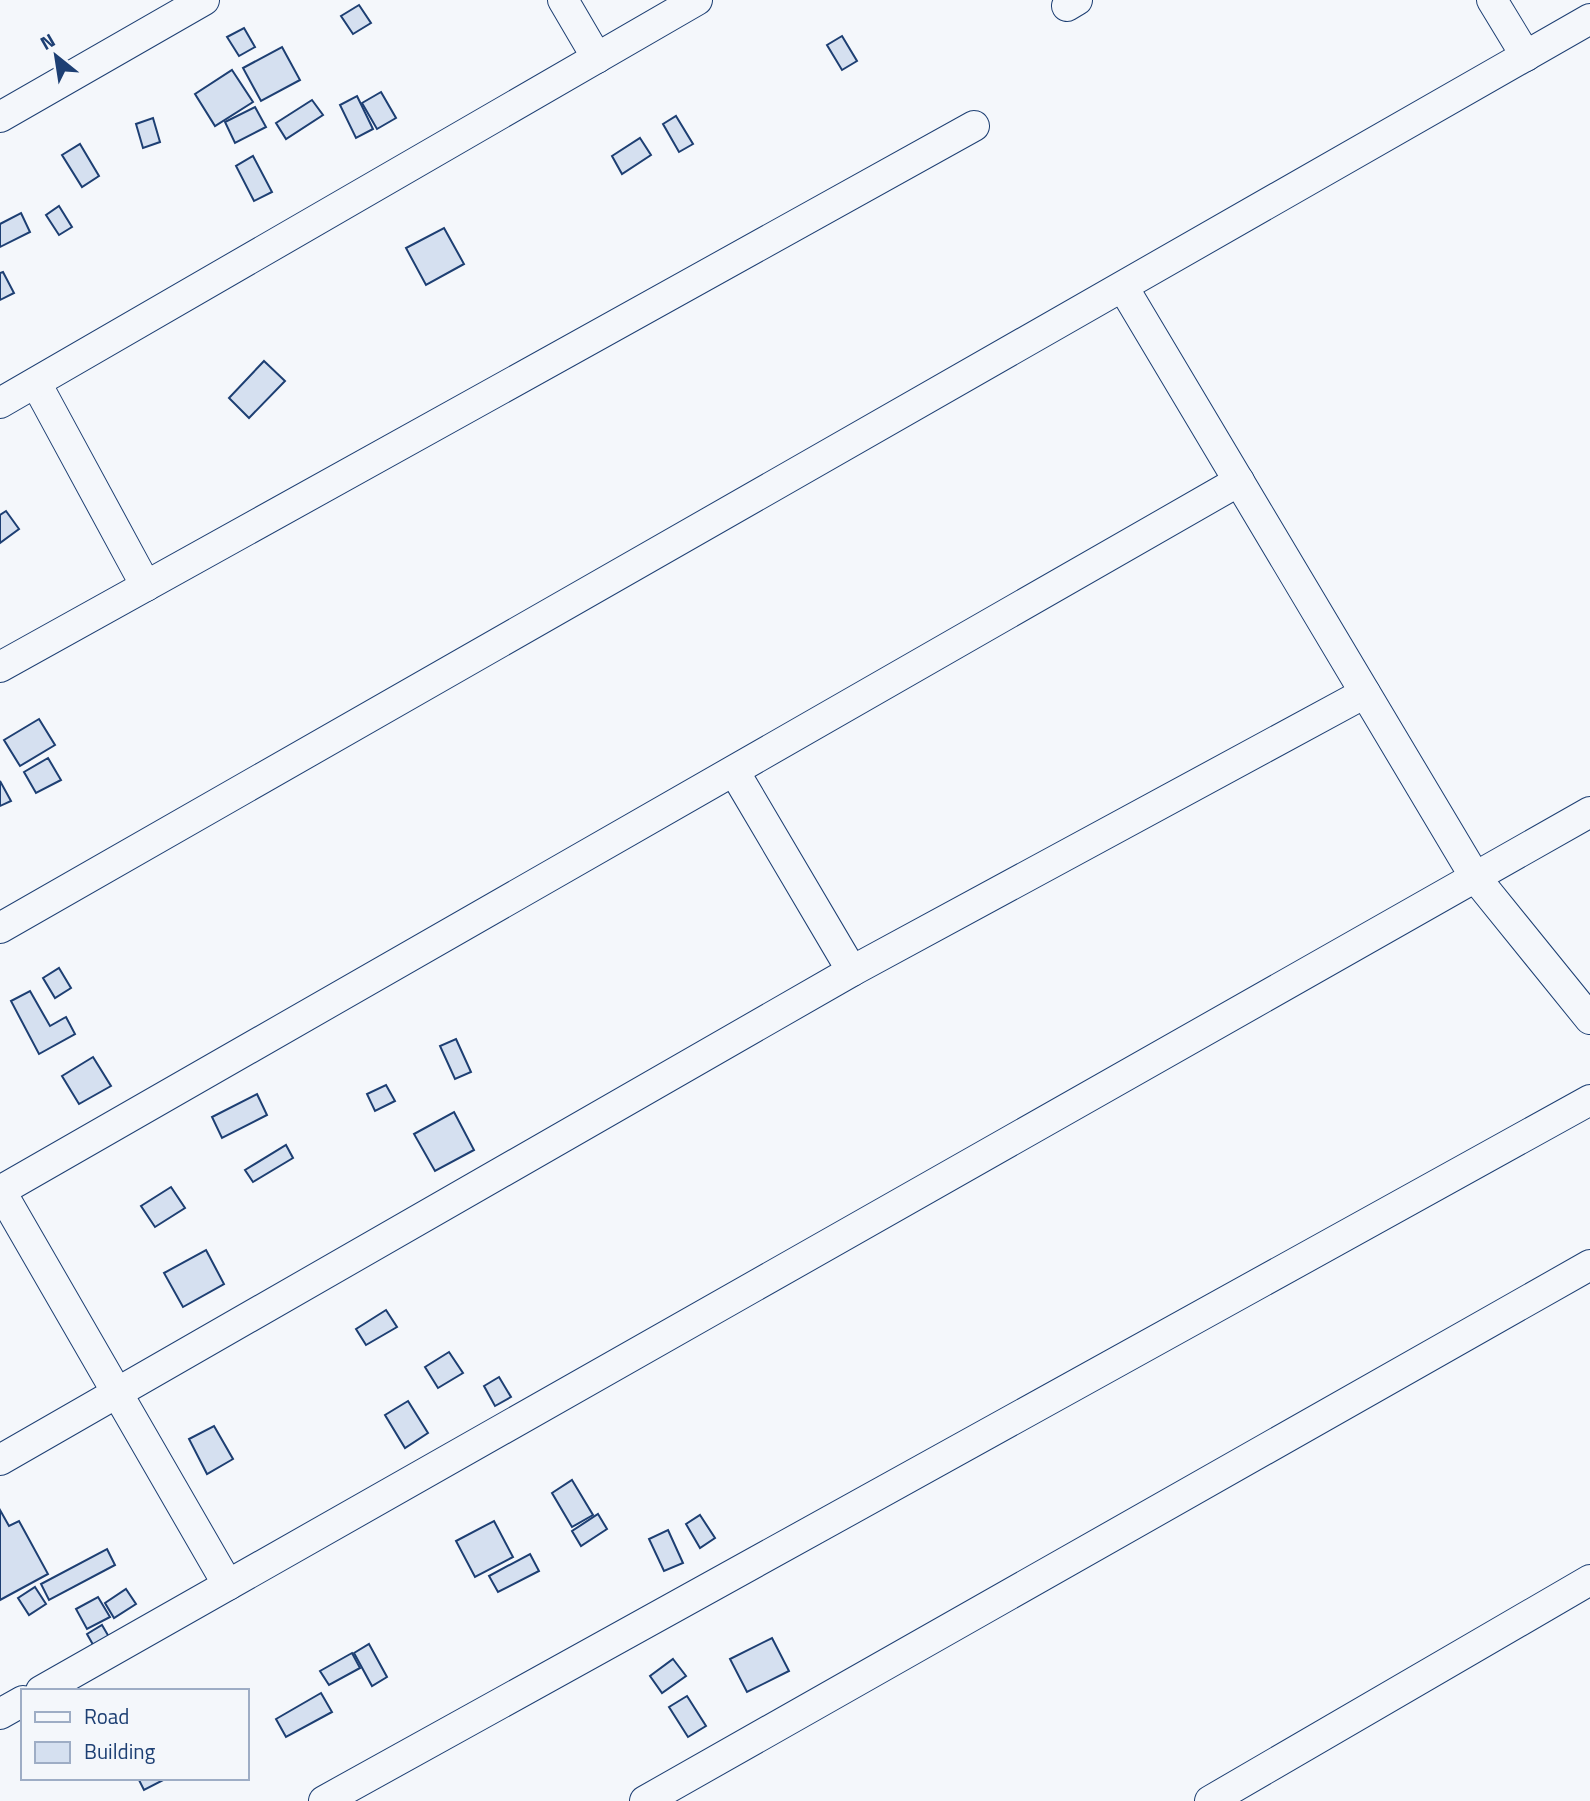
<svg xmlns="http://www.w3.org/2000/svg" width="1590" height="1801" viewBox="0 0 1590 1801" font-family="'Titillium Web',sans-serif">
<style>
.building{fill:#d5e0f0;stroke:#1d3f73;stroke-width:2}
.lines{fill:none;stroke-linecap:round;stroke-linejoin:round}
.minor-casing{stroke:#1d3f73;stroke-width:32}
.minor{stroke:#f4f7fb;stroke-width:30}
</style>
<rect width="100%" height="100%" fill="#f4f7fb"/>
<g class="building">
<polygon points="359,5 371,23 353,34 341,16"/>
<polygon points="244,28 255,47 239,56 227,37"/>
<polygon points="842,36 857,61 842,70 827,45"/>
<polygon points="282,47 300,80 261,101 243,68"/>
<polygon points="232,70 253,102 215,126 195,94"/>
<polygon points="381,92 396,118 377,129 362,103"/>
<polygon points="357,96 373,129 356,138 340,105"/>
<polygon points="312,100 323,115 286,139 276,123"/>
<polygon points="255,107 266,127 235,143 225,122"/>
<polygon points="676,116 693,144 679,152 663,124"/>
<polygon points="153,118 160,142 143,148 136,124"/>
<polygon points="640,138 651,155 622,174 612,156"/>
<polygon points="80,144 99,176 82,187 62,155"/>
<polygon points="253,156 272,192 254,201 236,166"/>
<polygon points="59,206 72,227 59,235 46,215"/>
<polygon points="21,213 30,232 0,247 0,224"/>
<polygon points="444,228 464,264 426,285 406,248"/>
<polygon points="3,272 14,293 0,300 0,273"/>
<polygon points="264,361 285,381 249,418 229,398"/>
<polygon points="6,511 19,529 0,543 0,515"/>
<polygon points="39,719 55,745 20,766 4,740"/>
<polygon points="48,758 61,780 36,793 24,772"/>
<polygon points="0,781 11,801 0,806"/>
<polygon points="59,968 71,988 55,998 43,978"/>
<polygon points="30,991 50,1026 66,1017 75,1034 39,1054 11,1001"/>
<polygon points="456,1039 471,1072 455,1079 440,1046"/>
<polygon points="93,1057 111,1086 79,1104 62,1076"/>
<polygon points="386,1085 395,1101 375,1111 367,1094"/>
<polygon points="257,1094 267,1115 222,1138 212,1117"/>
<polygon points="454,1112 474,1150 435,1171 414,1134"/>
<polygon points="286,1145 293,1158 253,1182 245,1170"/>
<polygon points="171,1187 185,1208 155,1227 141,1206"/>
<polygon points="206,1250 224,1284 183,1307 164,1273"/>
<polygon points="386,1310 397,1327 366,1345 356,1329"/>
<polygon points="449,1352 463,1373 438,1388 425,1367"/>
<polygon points="499,1377 511,1397 495,1406 484,1386"/>
<polygon points="408,1401 428,1433 405,1448 385,1415"/>
<polygon points="214,1426 233,1459 207,1474 189,1439"/>
<polygon points="572,1480 593,1515 572,1527 552,1493"/>
<polygon points="0,1510 9,1526 19,1521 48,1574 0,1600"/>
<polygon points="598,1514 607,1529 581,1546 572,1531"/>
<polygon points="700,1515 715,1538 700,1548 686,1524"/>
<polygon points="494,1521 513,1557 475,1577 456,1541"/>
<polygon points="668,1530 683,1563 664,1571 649,1539"/>
<polygon points="107,1549 115,1565 49,1600 41,1584"/>
<polygon points="530,1554 539,1571 498,1592 489,1576"/>
<polygon points="35,1587 46,1604 29,1615 18,1598"/>
<polygon points="126,1589 136,1604 114,1618 105,1603"/>
<polygon points="98,1597 110,1617 87,1629 76,1609"/>
<polygon points="102,1625 116,1649 100,1657 87,1634"/>
<polygon points="772,1638 789,1671 747,1692 730,1659"/>
<polygon points="369,1644 387,1677 372,1686 354,1653"/>
<polygon points="352,1653 360,1668 329,1685 320,1671"/>
<polygon points="673,1659 686,1676 662,1693 650,1676"/>
<polygon points="321,1693 332,1712 286,1737 276,1719"/>
<polygon points="687,1696 706,1726 688,1737 669,1707"/>
<polygon points="138,1778 167,1778 144,1790"/>
</g>
<g class="lines">
<g class="minor-casing">
<g id="minor">
<polyline points="563,0 597,58"/>
<polyline points="1492,0 1526,56"/>
<polyline points="1067,6 1077,0"/>
<polyline points="0,117 204,0"/>
<polyline points="1123,287 1475,877 1590,1019"/>
<polyline points="36,383 146,586"/>
<polyline points="0,403 697,0"/>
<polyline points="0,667 974,126"/>
<polyline points="734,771 852,971"/>
<polyline points="0,928 1590,19"/>
<polyline points="0,1190 228,1585"/>
<polyline points="0,1191 1239,481"/>
<polyline points="0,1460 852,971 1365,693"/>
<polyline points="41,1691 1590,812"/>
<polyline points="0,1714 23,1701"/>
<polyline points="324,1801 1590,1100"/>
<polyline points="645,1801 1590,1265"/>
<polyline points="1210,1801 1590,1580"/>
</g>
</g>
<use href="#minor" class="minor"/>
</g>
<rect x="21" y="1689" width="228" height="91" fill="#f4f7fb" stroke="#9eadc5" stroke-width="2"/>
<rect x="35" y="1712" width="35" height="10" fill="#f4f7fb" stroke="#9eadc5" stroke-width="2"/>
<text x="84" y="1724" font-size="21" fill="#1d3f73">Road</text>
<rect x="35" y="1742" width="35" height="21" fill="#d5e0f0" stroke="#9eadc5" stroke-width="2"/>
<text x="84" y="1759" font-size="21" fill="#1d3f73">Building</text>
<g transform="translate(56 56) rotate(330)" stroke="#f4f7fb" stroke-width="5" paint-order="stroke">
<path d="M0-5L12 26L0 18L-12 26Z" fill="#1d3f73"/>
<text y="-10" font-size="19" font-weight="bold" text-anchor="middle" fill="#1d3f73">N</text>
</g>
</svg>
